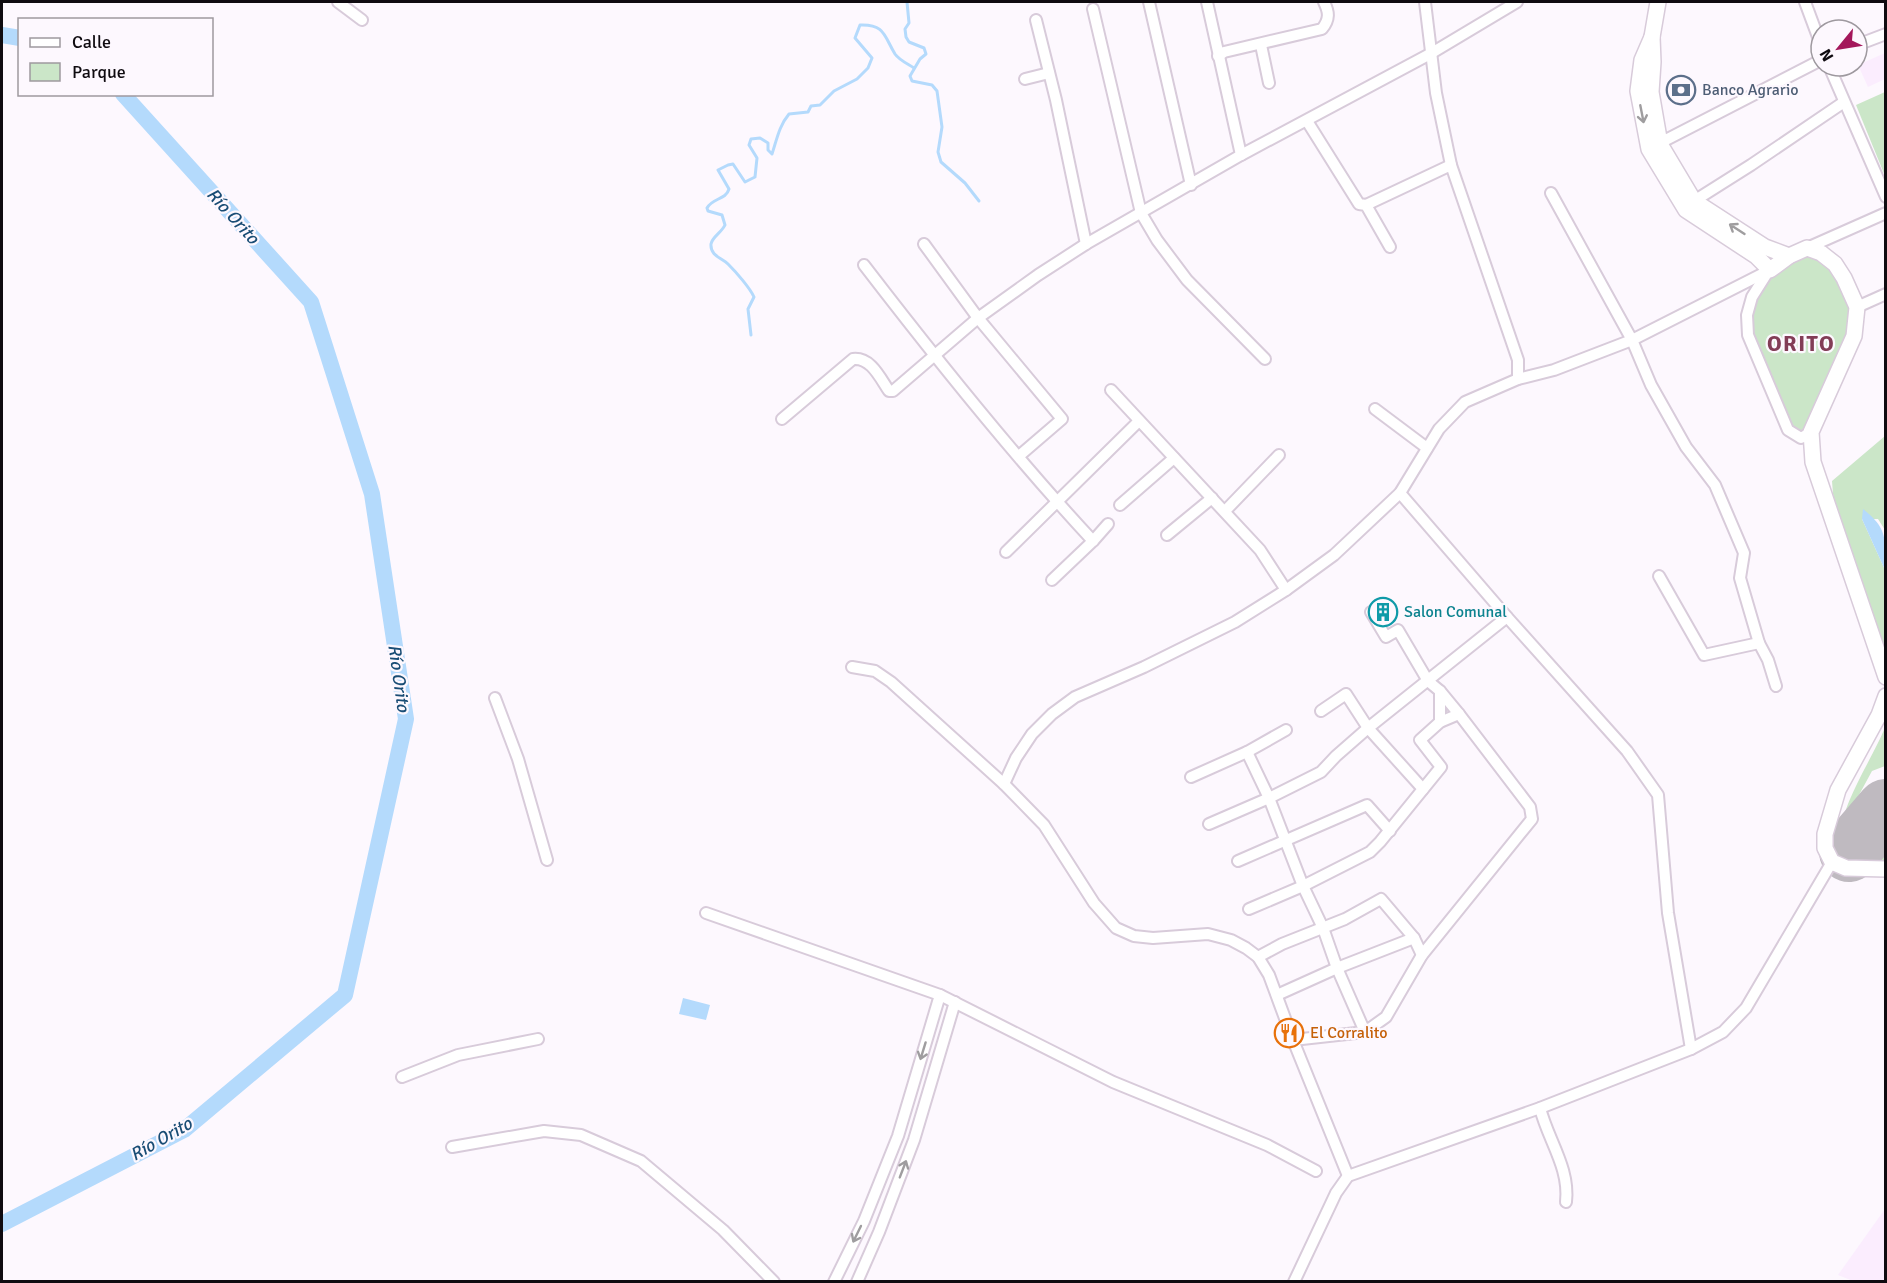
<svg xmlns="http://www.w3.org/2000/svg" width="1887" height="1283" viewBox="0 0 1887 1283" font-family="Signika,sans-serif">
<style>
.built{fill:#fbedfe}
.green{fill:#cbe6c8}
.water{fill:#b4dafc}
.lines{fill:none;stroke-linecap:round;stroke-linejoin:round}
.stream{stroke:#b4dafc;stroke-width:3}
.river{stroke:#b4dafc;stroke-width:16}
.runway{stroke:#bfbac0;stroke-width:60}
.minor-casing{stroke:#d8cbda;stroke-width:14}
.secondary-casing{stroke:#d8cbda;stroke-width:18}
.minor{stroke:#fff;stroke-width:10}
.secondary{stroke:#fff;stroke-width:15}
.oneway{stroke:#9f9d9f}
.labels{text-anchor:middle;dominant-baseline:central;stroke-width:4.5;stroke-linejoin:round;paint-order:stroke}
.service-label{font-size:16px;fill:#4e5e75;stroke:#fdf8fe;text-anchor:start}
.culture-label{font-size:16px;fill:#0d838f;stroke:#fdf8fe;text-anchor:start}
.food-label{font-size:16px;fill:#c56008;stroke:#fdf8fe;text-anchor:start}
.water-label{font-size:18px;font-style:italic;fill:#194d75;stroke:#fdf8fe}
.district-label{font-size:22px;font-weight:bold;letter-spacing:1.5px;fill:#823d56;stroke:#fdf8fe}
</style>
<rect width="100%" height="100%" fill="#fdf8fe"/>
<g class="built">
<polygon points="1885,53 1885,79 1868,87 1858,65"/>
<polygon points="1885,1209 1885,1281 1853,1281 1838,1275"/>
</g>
<g class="green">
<polygon points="1885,92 1885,176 1856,105"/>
<polygon points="1807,248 1844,278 1854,336 1801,438 1788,430 1748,335 1752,297 1770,270"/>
<polygon points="1885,436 1885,530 1878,519 1862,519 1885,570 1885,665 1833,494 1832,481"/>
<path d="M 1885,727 L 1885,766 L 1872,771 L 1847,817 L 1843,846 L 1851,860 L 1864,861 L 1885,857 L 1885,865 L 1852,865 C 1849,862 1845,858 1843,854 C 1828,821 1873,760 1885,727 Z"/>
</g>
<g class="water">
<path d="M 1863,509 C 1887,528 1886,538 1885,570 L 1862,519 Z"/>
<polygon points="683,998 710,1005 706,1020 679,1014"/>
</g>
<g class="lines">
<g class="stream">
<polyline points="907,2 909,23 905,29 906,37 909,42 924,48 926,54 920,59 910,76 912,81 932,85 937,91 942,127 938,152 941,162 965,183 979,201"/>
<path d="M 751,335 L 748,309 L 754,297 C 750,288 736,272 728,264 C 722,258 710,256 711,244 C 712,237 722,232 725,225 L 722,215 L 708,211 L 707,208 C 712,198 726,200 729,189 L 718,170 L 728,165 L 733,164 L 745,182 L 755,177 L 757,158 L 749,145 L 751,139 L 760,138 L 768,143 L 768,150 L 772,154 C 777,139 779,126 789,114 L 808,112 L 811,106 L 820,105 L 834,91 L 857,79 L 868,68 L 872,58 L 855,38 L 860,25 C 885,24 884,36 895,54 C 899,60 908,64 914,68"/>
</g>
<g class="river">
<polyline points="2,35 20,38"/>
<polyline points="2,1224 184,1130 345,995 406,719 372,494 311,302 123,94"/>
</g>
<polyline class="runway" points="1849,852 1886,809"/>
<g class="minor-casing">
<g id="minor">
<polyline points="338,2 362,20"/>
<polyline points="1149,2 1191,185"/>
<polyline points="1207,2 1241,155"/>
<polyline points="1425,2 1436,93 1451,165 1518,360 1518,379"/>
<polyline points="1805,2 1821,45"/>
<polyline points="1093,9 1141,213 1157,240 1187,280 1265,359"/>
<polyline points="1036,20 1056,100 1086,244"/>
<polyline points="1261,45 1269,83"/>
<polyline points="1857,45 1886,34"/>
<path d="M 1218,56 L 1224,52 L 1322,29 C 1330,19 1329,12 1324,2"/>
<polyline points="1829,66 1886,197"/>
<polyline points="1025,79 1049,73"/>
<polyline points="1307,121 1359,204 1366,205 1390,247"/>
<polyline points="1656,145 1821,60"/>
<polyline points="1551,193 1632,340 1651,385 1686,447 1715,485 1744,553 1740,578 1759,643 1768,660 1776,686"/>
<polyline points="1694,201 1751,165 1844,102"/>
<polyline points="1366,205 1451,165"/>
<polyline points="924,244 978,318 1062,419 1019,456"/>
<polyline points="1807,248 1886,213"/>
<path d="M 864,265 C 937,360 1012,454 1093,541"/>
<polyline points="1769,270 1752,297 1747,315 1748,335 1788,430 1801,438 1811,432"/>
<polyline points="1857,307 1886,294"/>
<polyline points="1111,390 1260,550 1286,590"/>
<polyline points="1375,409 1427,448"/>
<path d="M 782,419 L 853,359 C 871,357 880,378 889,391 L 893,391 L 978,318 L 1038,275 L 1086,244 L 1241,155 L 1430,54 L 1517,2"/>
<polyline points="1400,493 1507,617 1627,751 1658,795 1668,913 1691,1049"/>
<polyline points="1120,505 1174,458"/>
<polyline points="1225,511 1279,455"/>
<polyline points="1167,535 1212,498"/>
<polyline points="1006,552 1139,421"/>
<polyline points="1659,576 1704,655 1759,643"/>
<polyline points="1052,580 1093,541 1108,524"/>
<polyline points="852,667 875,671 891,682 1004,784 1044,825 1094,903 1116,928 1134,936 1153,938 1208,934 1231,940 1246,948 1258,957 1269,975 1293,1040 1348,1176"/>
<polyline points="495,698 518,759 547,860"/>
<polyline points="1321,711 1346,694 1368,728 1423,789"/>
<polyline points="1440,722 1440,691"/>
<polyline points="1247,752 1269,798 1303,886 1323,928 1337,968 1365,1032"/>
<polyline points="1191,777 1247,752 1286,730"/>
<polyline points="1004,784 1016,758 1032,734 1052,714 1075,697 1144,667 1235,622 1286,590 1334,555 1400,493 1439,429 1465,402 1518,379 1554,370 1632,340 1770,270"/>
<polyline points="1209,824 1269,798 1321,772 1336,756 1368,728 1507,617"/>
<polyline points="1238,861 1367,805 1390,831"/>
<polyline points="1249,909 1303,886 1370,852 1380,842 1441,767 1420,740 1440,722 1459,714"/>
<polyline points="706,913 940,995 1113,1082 1267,1145 1316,1171"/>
<polyline points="1258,957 1282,944 1345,919 1381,899 1414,938 1422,955"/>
<polyline points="1277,995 1337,968 1414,938"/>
<polyline points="1293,1040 1365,1032 1386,1017 1422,955 1532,819 1530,807 1459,714 1440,691 1428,681 1398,630 1386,637 1371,612"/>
<polyline points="402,1077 458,1055 538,1039"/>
<path d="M 1540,1108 C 1548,1140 1570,1168 1566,1202"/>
<polyline points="452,1147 544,1131 581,1135 641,1161 723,1230 774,1282"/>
<polyline points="834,1282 864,1221 898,1136 940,995"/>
<polyline points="857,1282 879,1232 914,1140 955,1002"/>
<polyline points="1294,1282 1336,1193 1348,1176 1540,1108 1691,1049 1723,1032 1746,1008 1832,862"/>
</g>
</g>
<g class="secondary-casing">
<g id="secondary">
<polyline points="1658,2 1652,37 1653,62 1651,92 1660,144 1694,201 1765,247 1789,256"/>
<polyline points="1652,37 1642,60 1638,91 1649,149 1686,210 1756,256 1770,270 1789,256 1807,248 1821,253 1835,264 1844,278 1857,307 1854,336 1811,432 1813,462 1886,677"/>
<polyline points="1886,696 1879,715 1838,790 1825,834 1825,848 1832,862 1846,868 1886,869"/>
</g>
</g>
<use href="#minor" class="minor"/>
<use href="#secondary" class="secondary"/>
</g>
<defs><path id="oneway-shaft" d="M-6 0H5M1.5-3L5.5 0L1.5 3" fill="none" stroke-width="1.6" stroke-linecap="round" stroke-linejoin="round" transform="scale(1.5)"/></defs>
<g class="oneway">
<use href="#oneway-shaft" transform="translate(1642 114) rotate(79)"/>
<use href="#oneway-shaft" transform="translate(1737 229) rotate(-147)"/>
<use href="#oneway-shaft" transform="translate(923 1051) rotate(107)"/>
<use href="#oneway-shaft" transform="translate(903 1169) rotate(-69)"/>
<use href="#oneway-shaft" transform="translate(857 1234) rotate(116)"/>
</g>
<defs>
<g id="bank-ring" transform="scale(1.5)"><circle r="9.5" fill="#fdf8fe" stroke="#5c6f8a" stroke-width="1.5"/><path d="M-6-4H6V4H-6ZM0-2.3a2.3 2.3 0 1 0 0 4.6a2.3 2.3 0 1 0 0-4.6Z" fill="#5c6f8a"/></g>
<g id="building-ring" transform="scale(1.5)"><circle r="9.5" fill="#fdf8fe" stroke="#0f9aa8" stroke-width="1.5"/><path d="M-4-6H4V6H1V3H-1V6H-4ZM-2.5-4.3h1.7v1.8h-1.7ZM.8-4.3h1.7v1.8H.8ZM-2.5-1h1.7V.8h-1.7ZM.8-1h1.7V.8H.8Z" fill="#0f9aa8"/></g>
<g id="restaurant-ring" transform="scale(1.5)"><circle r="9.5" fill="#fdf8fe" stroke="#e8710a" stroke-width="1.5"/><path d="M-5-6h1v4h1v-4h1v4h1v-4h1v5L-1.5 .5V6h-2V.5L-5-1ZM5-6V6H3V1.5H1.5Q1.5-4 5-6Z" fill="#e8710a"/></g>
</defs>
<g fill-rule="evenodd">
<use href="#bank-ring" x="1681" y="90"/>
<use href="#building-ring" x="1383" y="612"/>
<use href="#restaurant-ring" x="1289" y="1033"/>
</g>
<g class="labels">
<g class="service-label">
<text x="1702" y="90">Banco Agrario</text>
</g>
<g class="culture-label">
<text x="1404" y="612">Salon Comunal</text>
</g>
<g class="food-label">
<text x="1310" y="1033">El Corralito</text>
</g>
<g class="water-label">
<text transform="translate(233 216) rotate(48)">Río Orito</text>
<text transform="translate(399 678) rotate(82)">Río Orito</text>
<text transform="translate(161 1139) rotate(-30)">Río Orito</text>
</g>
<g class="district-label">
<text x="1801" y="343">ORITO</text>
</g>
</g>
<rect width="1887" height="1283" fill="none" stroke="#0f0b10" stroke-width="6"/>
<rect x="18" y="18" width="195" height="78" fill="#fdf8fe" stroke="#9e999f" stroke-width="1.5"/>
<rect x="30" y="38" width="30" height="9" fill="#ffffff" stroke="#9e999f" stroke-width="1.5"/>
<text x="72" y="48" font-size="18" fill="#0f0b10">Calle</text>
<rect x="30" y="63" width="30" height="18" fill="#cbe6c8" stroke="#9e999f" stroke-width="1.5"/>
<text x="72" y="78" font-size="18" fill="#0f0b10">Parque</text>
<g transform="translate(1839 48) rotate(240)"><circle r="28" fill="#fdf8fe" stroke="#9e999f" stroke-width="1.5"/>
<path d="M0-4.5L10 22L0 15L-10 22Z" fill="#a4175b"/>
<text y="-9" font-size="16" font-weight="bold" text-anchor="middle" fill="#0f0b10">N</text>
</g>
</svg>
